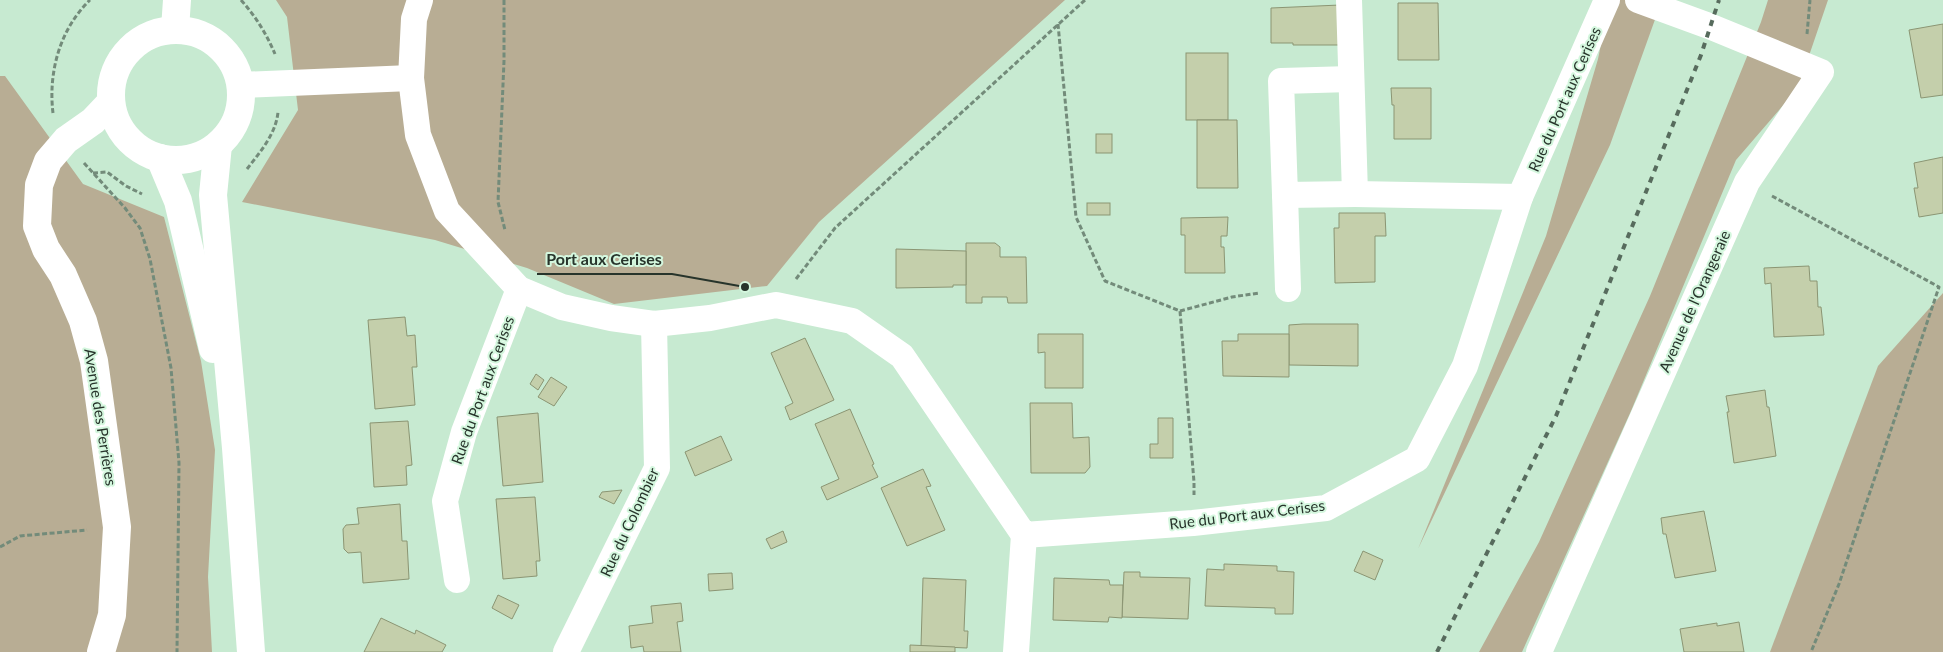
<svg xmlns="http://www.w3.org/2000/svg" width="1943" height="652" viewBox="0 0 1943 652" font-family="Lato,sans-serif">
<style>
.green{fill:#b8ad94}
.building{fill:#c4cfab;stroke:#8b9573}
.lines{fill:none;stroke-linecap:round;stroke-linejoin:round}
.path{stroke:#738b7a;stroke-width:3;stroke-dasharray:5 2.5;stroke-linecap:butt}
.street{stroke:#fff;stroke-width:26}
.secondary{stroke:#fff;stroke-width:28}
.rail{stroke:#576b5d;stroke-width:4;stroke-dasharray:6 6;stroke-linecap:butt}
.labels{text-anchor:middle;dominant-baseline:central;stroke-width:4;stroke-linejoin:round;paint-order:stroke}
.street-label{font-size:15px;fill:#27342b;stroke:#d4f7de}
.leader{fill:none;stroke:#27342b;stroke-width:2}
.callout-dot{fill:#27342b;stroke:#d4f7de;stroke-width:2}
.callout-label{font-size:16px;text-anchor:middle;font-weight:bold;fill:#27342b;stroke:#d4f7de;stroke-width:4;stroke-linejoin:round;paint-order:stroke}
</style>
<rect width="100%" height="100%" fill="#c7ead1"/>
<g class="green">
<polygon points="276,0 1065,0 819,222 767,286 614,304 527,268 435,240 242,202 298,110 287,17"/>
<polygon points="1610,0 1662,0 1610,145 1418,549 1546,236 1598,59"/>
<polygon points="1768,0 1828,0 1798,88 1736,160 1631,411 1522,652 1479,652 1539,542 1650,296 1761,22"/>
<polygon points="0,76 5,76 83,184 164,217 201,361 215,450 208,577 212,652 0,652"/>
<polygon points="1943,293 1943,652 1770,652 1878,366"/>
</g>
<g class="building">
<polygon points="1398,3 1438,3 1439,60 1398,60"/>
<polygon points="1340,5 1340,45 1293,45 1293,43 1271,43 1271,8"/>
<polygon points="1943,24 1943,95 1921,98 1909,30"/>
<rect x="1186" y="53" width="42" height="67"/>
<polygon points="1391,88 1431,88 1431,139 1394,139 1394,105 1392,105"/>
<polygon points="1197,120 1237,120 1238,188 1197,188"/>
<rect x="1096" y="134" width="16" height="19"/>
<polygon points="1943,157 1943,213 1919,217 1914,188 1918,188 1914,163"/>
<rect x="1087" y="203" width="23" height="12"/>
<polygon points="1339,213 1385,213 1386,236 1375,236 1375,282 1335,283 1334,228 1339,228"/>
<polygon points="1228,217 1227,236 1221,236 1221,247 1224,247 1225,273 1185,273 1185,235 1181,235 1181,218"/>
<polygon points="966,243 995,243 1000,247 1000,257 1026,257 1027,303 1008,303 1007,297 982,297 982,303 966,303"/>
<polygon points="896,249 966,251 966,285 953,285 953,287 896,288"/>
<polygon points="1809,266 1810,281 1817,281 1818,307 1821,307 1824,335 1774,337 1771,283 1765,284 1764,268"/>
<polygon points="405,317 407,336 415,335 417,367 412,367 415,405 375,409 368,320"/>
<polygon points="1303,324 1358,324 1358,366 1289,365 1289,325"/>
<polygon points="1038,334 1083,334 1083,388 1045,388 1045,352 1038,353"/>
<polygon points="1238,334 1289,334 1289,377 1223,376 1222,341 1238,341"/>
<polygon points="805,338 834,400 790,420 785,407 793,403 771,353"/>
<polygon points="536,374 544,380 538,390 530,384"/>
<polygon points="551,377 567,387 554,406 538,397"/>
<polygon points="1765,390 1767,407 1769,407 1776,456 1734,463 1727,412 1729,412 1726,396"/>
<polygon points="1030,403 1072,403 1073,438 1089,437 1090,467 1085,473 1031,473"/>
<polygon points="850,409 874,464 872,465 878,477 827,500 821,487 839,479 815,424"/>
<polygon points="538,413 543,482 503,486 497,417"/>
<polygon points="1158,418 1173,418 1173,458 1150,458 1150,444 1158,444"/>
<polygon points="408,421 412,465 406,466 407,485 374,487 370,423"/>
<polygon points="721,436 732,460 695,476 685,452"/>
<polygon points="923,469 931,486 926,487 945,530 907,546 881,488"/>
<polygon points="622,490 614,504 599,497 602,492"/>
<polygon points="535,497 540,561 536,561 537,576 503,579 496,499"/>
<polygon points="400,504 402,541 407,541 409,579 363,583 361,552 348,553 344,549 343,529 346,525 359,524 357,508"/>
<polygon points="1704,511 1716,571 1675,578 1666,534 1663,534 1661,518"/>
<polygon points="783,531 787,542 771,549 766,539"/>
<polygon points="1363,551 1383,560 1375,580 1354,571"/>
<polygon points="1224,564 1277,566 1277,571 1294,572 1293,614 1275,614 1275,608 1205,606 1207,569 1224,570"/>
<polygon points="1124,572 1140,572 1140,577 1190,578 1188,619 1122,617"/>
<polygon points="732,573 733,589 709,591 708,574"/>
<polygon points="923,578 966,580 964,631 968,631 967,648 921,646"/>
<polygon points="1054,578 1109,580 1110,585 1123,585 1122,618 1109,617 1108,622 1053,620"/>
<polygon points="498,595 519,605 512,619 492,608"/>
<polygon points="681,603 683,621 677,622 681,652 644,652 643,646 631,648 629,626 653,623 651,606"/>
<polygon points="381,618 415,634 416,630 446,645 442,652 364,652"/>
<polygon points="1739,622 1744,652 1684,652 1680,629 1717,623 1717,626"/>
<polygon points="910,645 955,647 955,652 910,652"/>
</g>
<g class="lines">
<g class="path">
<path d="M 241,0 C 256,17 266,33 275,54"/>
<polyline points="504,0 504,61 498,202 505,230"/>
<polyline points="1058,24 1076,217 1105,281 1180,311 1194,482 1194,495"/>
<polyline points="1807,34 1810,0"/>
<path d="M 53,113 C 48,72 60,29 90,0"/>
<polyline points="84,163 125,208 140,228 150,259 171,368 179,463 177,652"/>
<path d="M 247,169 C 260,152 276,134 278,112"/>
<polyline points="93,173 107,172 126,186 142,194"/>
<polyline points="1772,196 1939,287 1839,584 1811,652"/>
<polyline points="796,279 835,228 1085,0"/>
<polyline points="1180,311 1232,297 1259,293"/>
<polyline points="0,547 20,536 87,530"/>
</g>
<g class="street">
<polyline points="420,0 414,19 411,78 418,135 447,211 519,289 562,307 611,318 654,324 710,318 776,305 852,321 902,356 1024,535 1193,523 1326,508 1417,459 1465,366 1520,197 1607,0"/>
<polyline points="1349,0 1355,194 1520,197"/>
<polyline points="1351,79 1281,81 1285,195 1355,194"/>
<polyline points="241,85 411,78"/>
<polyline points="1285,195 1288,289"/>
<polyline points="457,580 445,501 464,432 519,289"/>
<polyline points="566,652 657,468 654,324"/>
<polyline points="1016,652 1024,535"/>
<polyline points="1539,652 1747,182 1821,72 1709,26 1638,0"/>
</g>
<g class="secondary">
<polyline points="175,29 177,0"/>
<circle cx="176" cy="95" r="65"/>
<polyline points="218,145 213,195 236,448 251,652"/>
<polyline points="160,158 178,201 213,349"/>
<polyline points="101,652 112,615 117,527 94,361 83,321 63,275 46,249 37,226 39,185 48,161 66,140 93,121 111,102"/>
</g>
<polyline class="rail" points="1437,652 1556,416 1701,55 1719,0"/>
</g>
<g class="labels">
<g class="street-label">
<text transform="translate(1564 99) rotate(-66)">Rue du Port aux Cerises</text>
<text transform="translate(1694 301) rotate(-66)">Avenue de l'Orangeraie</text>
<text transform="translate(482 390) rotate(-70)">Rue du Port aux Cerises</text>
<text transform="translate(101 417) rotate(81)">Avenue des Perrières</text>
<text transform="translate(1247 514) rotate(-7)">Rue du Port aux Cerises</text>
<text transform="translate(629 522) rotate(-65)">Rue du Colombier</text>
</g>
</g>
<path class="leader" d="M745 287L672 274H537"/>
<circle class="callout-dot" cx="745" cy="287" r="5"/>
<g class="callout-label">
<text x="604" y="265">Port aux Cerises</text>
</g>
</svg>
